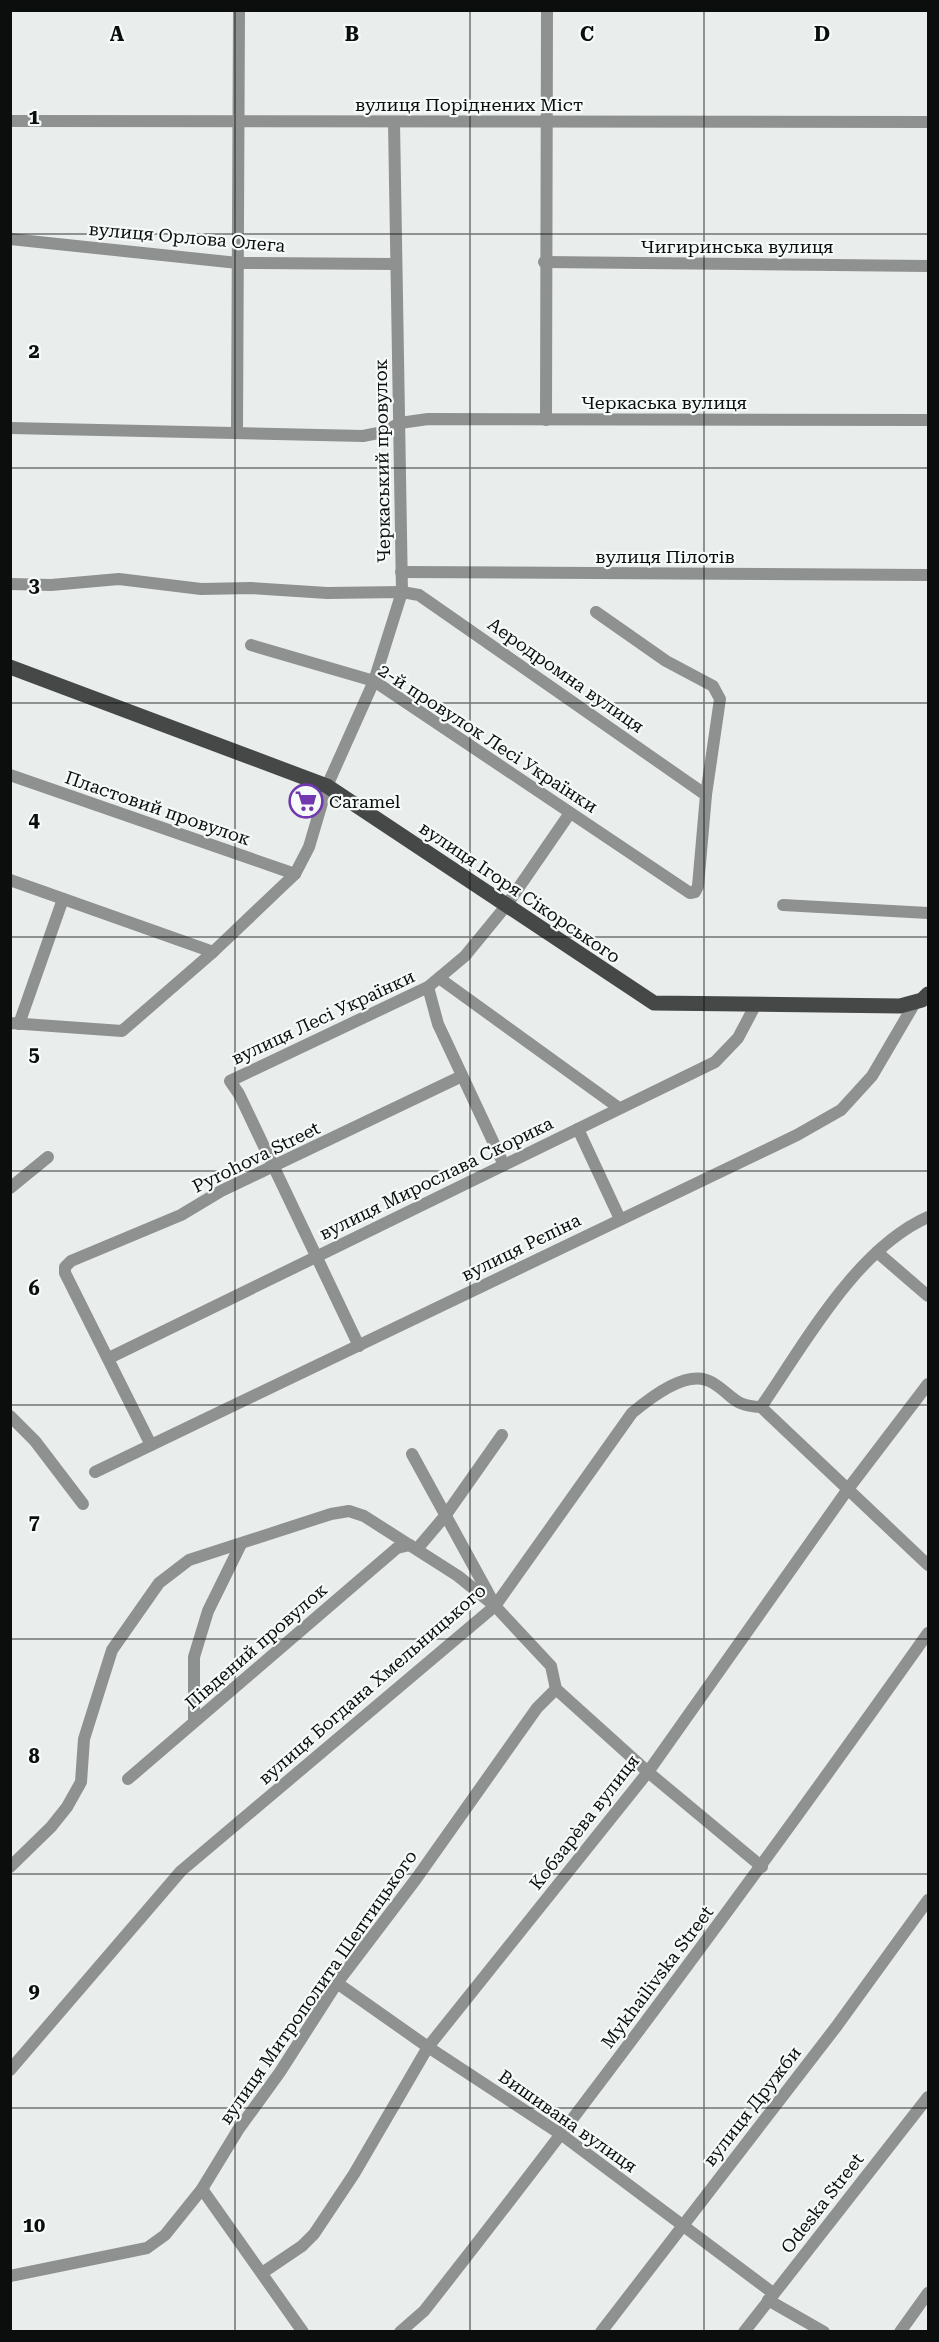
<svg xmlns="http://www.w3.org/2000/svg" width="939" height="2342" viewBox="0 0 939 2342" font-family="'Roboto Serif',serif">
<style>
.lines{fill:none;stroke-linecap:round;stroke-linejoin:round}
.minor{stroke:#8f9190;stroke-width:12}
.major{stroke:#454846;stroke-width:15}
.grid{fill:none;stroke:#0c0e0e;stroke-width:1.5;stroke-opacity:0.55}
.labels{text-anchor:middle;dominant-baseline:central;stroke-width:4.5;stroke-linejoin:round;paint-order:stroke}
.street-label{font-size:18px;fill:#0c0e0e;stroke:#f6fbfa}
.poi-label{font-size:18px;fill:#0c0e0e;stroke:#f6fbfa;text-anchor:start}
.grid-label{font-size:20px;text-anchor:middle;font-weight:bold;fill:#0c0e0e;stroke:#f6fbfa;stroke-width:4.5;stroke-linejoin:round;paint-order:stroke}
</style>
<rect width="100%" height="100%" fill="#e9eeed"/>
<g class="lines">
<g class="minor">
<polyline points="10,121 928,122"/>
<polyline points="10,239 238,263 396,264"/>
<polyline points="544,262 928,266"/>
<polyline points="546,420 547,10"/>
<polyline points="10,428 363,436 383,432 400,423 428,419 928,420"/>
<polyline points="237,433 239,10"/>
<polyline points="401,572 928,575"/>
<polyline points="10,584 51,585 119,579 201,589 251,588 327,593 402,592 419,595 706,795"/>
<polyline points="251,645 374,681 690,893 695,892 698,886 706,795 720,699 713,686 666,661 596,612"/>
<polyline points="10,775 295,874"/>
<polyline points="10,880 213,952"/>
<polyline points="783,905 928,913"/>
<polyline points="439,978 619,1108"/>
<polyline points="428,987 438,1024 504,1165"/>
<polyline points="10,1023 122,1031 213,952 295,874 309,847 327,786 374,681 402,592 394,122"/>
<polyline points="19,1024 63,899"/>
<polyline points="578,1129 620,1219"/>
<polyline points="10,1188 48,1157"/>
<polyline points="877,1252 928,1296"/>
<polyline points="359,1346 239,1094 230,1081 428,987 465,956 506,906 570,813"/>
<polyline points="109,1358 715,1062 738,1038 756,1004"/>
<path d="M 761,1407 C 805,1343 856,1249 928,1217"/>
<polyline points="761,1407 928,1565"/>
<polyline points="10,1416 35,1441 83,1504"/>
<polyline points="151,1445 65,1273 65,1267 71,1261 181,1215 221,1191 462,1076"/>
<polyline points="412,1454 492,1600"/>
<polyline points="95,1472 797,1135 841,1110 872,1076 916,1001"/>
<polyline points="417,1549 445,1516 502,1435"/>
<polyline points="194,1722 194,1657 208,1611 241,1544"/>
<polyline points="128,1779 397,1548 410,1545"/>
<polyline points="10,1867 51,1827 67,1807 81,1782 84,1739 112,1650 159,1583 189,1560 331,1514 349,1511 364,1516 458,1576 495,1606 551,1666 556,1689 648,1772 762,1867"/>
<polyline points="337,1983 428,2047 562,2135 773,2293"/>
<path d="M 10,2070 L 181,1871 L 495,1606 L 632,1413 C 651,1397 689,1367 713,1383 C 734,1396 733,1406 761,1407"/>
<polyline points="202,2189 303,2332"/>
<polyline points="262,2273 302,2246 314,2234 354,2174 428,2047 648,1772 848,1489 928,1384"/>
<polyline points="10,2276 147,2248 165,2235 202,2189 238,2130 280,2072 337,1983 416,1879 537,1708 556,1689"/>
<polyline points="768,2300 824,2332"/>
<path d="M 400,2332 L 424,2311 C 598,2090 765,1863 928,1633"/>
<polyline points="601,2332 836,2027 928,1900"/>
<polyline points="744,2332 928,2097"/>
<polyline points="900,2332 928,2293"/>
</g>
<polyline class="major" points="10,667 327,786 654,1003 900,1006 922,1000 928,994"/>
</g>
<path class="grid" d="M 235,10 L 235,2332M 470,10 L 470,2332M 704,10 L 704,2332M 10,234 L 928,234M 10,468 L 928,468M 10,703 L 928,703M 10,937 L 928,937M 10,1171 L 928,1171M 10,1405 L 928,1405M 10,1639 L 928,1639M 10,1874 L 928,1874M 10,2108 L 928,2108"/>
<defs>
<g id="supermarket-ring" transform="scale(1.725)"><circle r="9.5" fill="#f6fbfa" stroke="#7238ae" stroke-width="1.5"/><path d="M-6-5.5h2.5l.6 2H6L4.5 2H-2.5L-4.4-4H-6ZM-1.5 3.2a1.3 1.3 0 1 0 .1 0ZM3 3.2a1.3 1.3 0 1 0 .1 0Z" fill="#7238ae"/></g>
</defs>
<g fill-rule="evenodd">
<use href="#supermarket-ring" x="306" y="801"/>
</g>
<g class="labels">
<g class="street-label">
<text x="469" y="104">вулиця Поріднених Міст</text>
<text transform="translate(187 237) rotate(5)">вулиця Орлова Олега</text>
<text x="737" y="246">Чигиринська вулиця</text>
<text x="664" y="402">Черкаська вулиця</text>
<text transform="translate(382 461) rotate(-91)">Черкаський провулок</text>
<text x="665" y="556">вулиця Пілотів</text>
<text transform="translate(566 675) rotate(35)">Аеродромна вулиця</text>
<text transform="translate(488 738) rotate(33)">2-й провулок Лесі Українки</text>
<text transform="translate(158 808) rotate(19)">Пластовий провулок</text>
<text transform="translate(520 892) rotate(34)">вулиця Ігоря Сікорського</text>
<text transform="translate(323 1017) rotate(-25)">вулиця Лесі Українки</text>
<text transform="translate(256 1157) rotate(-26)">Pyrohova Street</text>
<text transform="translate(436 1178) rotate(-26)">вулиця Мирослава Скорика</text>
<text transform="translate(521 1247) rotate(-26)">вулиця Рєпіна</text>
<text transform="translate(256 1646) rotate(-41)">Південий провулок</text>
<text transform="translate(372 1684) rotate(-41)">вулиця Богдана Хмельницького</text>
<text transform="translate(584 1822) rotate(-52)">Кобзарèва вулиця</text>
<text transform="translate(657 1977) rotate(-53)">Mykhailivska Street</text>
<text transform="translate(318 1987) rotate(-55)">вулиця Митрополита Шептицького</text>
<text transform="translate(752 2106) rotate(-52)">вулиця Дружби</text>
<text transform="translate(568 2121) rotate(35)">Вишивана вулиця</text>
<text transform="translate(822 2203) rotate(-52)">Odeska Street</text>
</g>
<g class="poi-label">
<text x="329" y="801">Caramel</text>
</g>
</g>
<g class="grid-label">
<text x="117" y="41">A</text>
<text x="352" y="41">B</text>
<text x="587" y="41">C</text>
<text x="822" y="41">D</text>
<text x="34" y="124">1</text>
<text x="34" y="358">2</text>
<text x="34" y="592">3</text>
<text x="34" y="827">4</text>
<text x="34" y="1061">5</text>
<text x="34" y="1295">6</text>
<text x="34" y="1529">7</text>
<text x="34" y="1763">8</text>
<text x="34" y="1998">9</text>
<text x="34" y="2232">10</text>
</g>
<rect width="939" height="2342" fill="none" stroke="#0c0e0e" stroke-width="24"/>
</svg>
